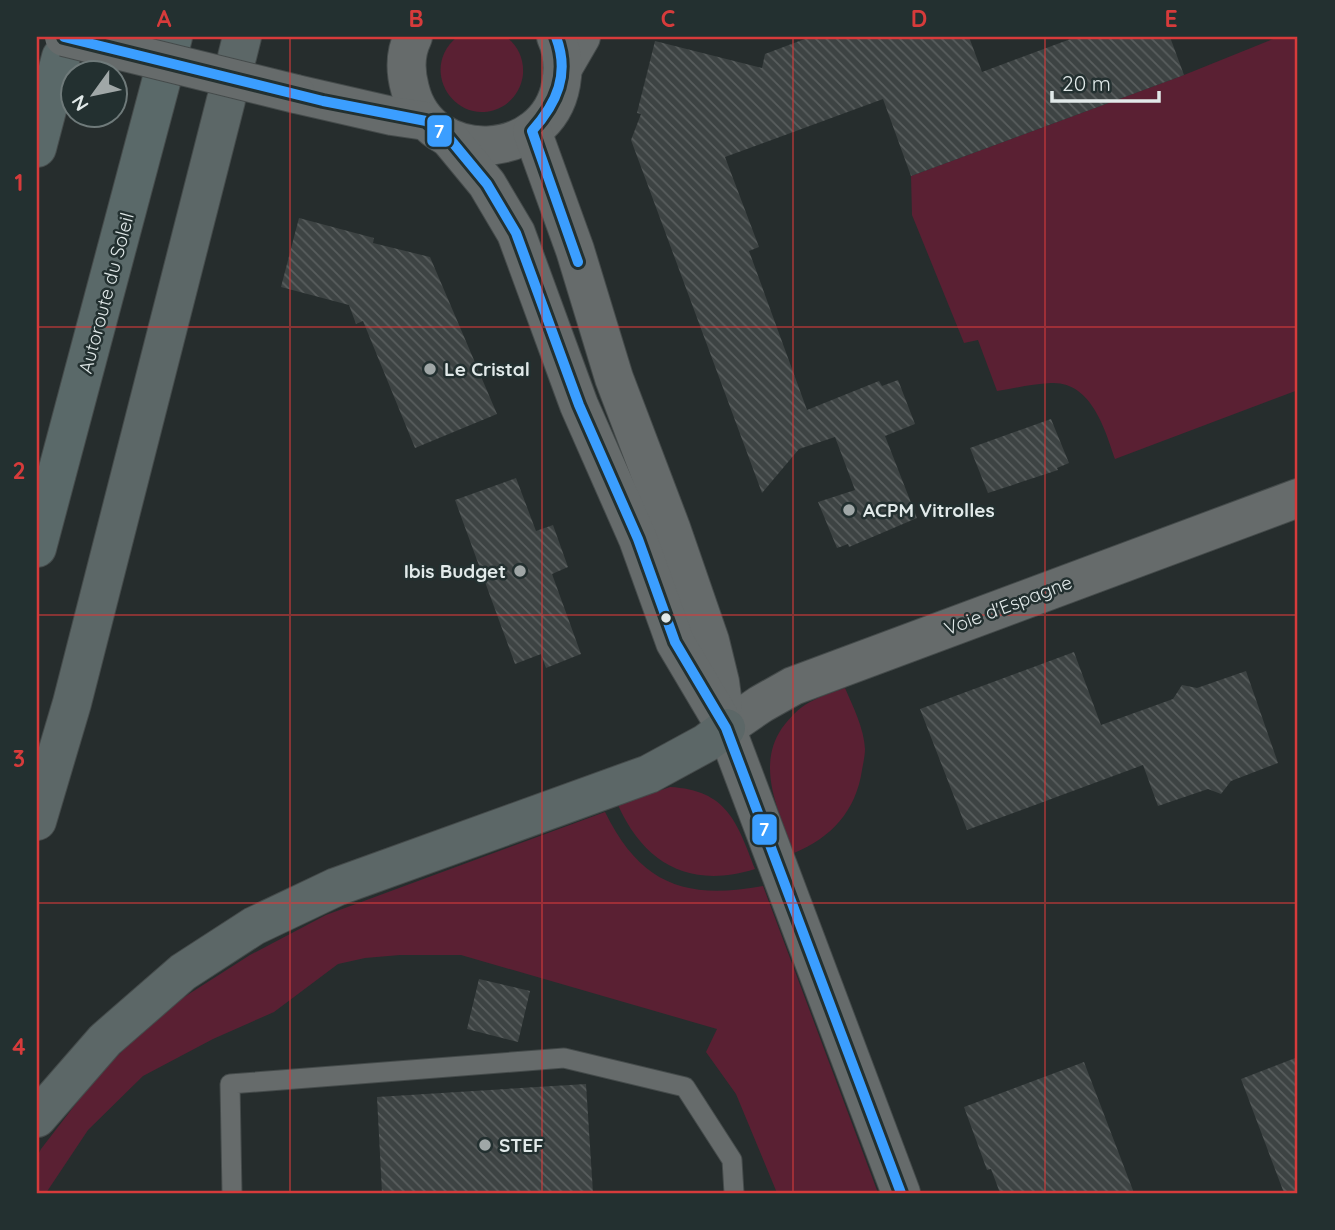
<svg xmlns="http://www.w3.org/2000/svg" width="1335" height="1230" viewBox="0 0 1335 1230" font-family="Quicksand,sans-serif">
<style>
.grass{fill:#5a2033}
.building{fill:url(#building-back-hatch)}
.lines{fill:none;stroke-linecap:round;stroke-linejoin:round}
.lane-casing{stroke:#454b4b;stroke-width:21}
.street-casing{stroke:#454b4b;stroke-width:40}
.secondary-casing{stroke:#454b4b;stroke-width:40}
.primary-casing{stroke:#454b4b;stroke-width:40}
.highway-casing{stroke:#454b4b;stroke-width:40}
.lane{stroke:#666b6b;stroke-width:19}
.street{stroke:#666b6b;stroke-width:38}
.secondary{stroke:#666b6b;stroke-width:38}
.primary{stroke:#5c6767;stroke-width:38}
.highway{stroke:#5a6969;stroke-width:38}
.secondary-bridge-casing{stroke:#454b4b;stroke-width:40;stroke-linecap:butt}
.secondary-bridge{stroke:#666b6b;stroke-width:38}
.bus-1-casing{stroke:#233030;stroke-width:16}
.bus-1{stroke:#3b9eff;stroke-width:10}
.grid{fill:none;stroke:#d73b3b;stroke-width:2;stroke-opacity:0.55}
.poi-dot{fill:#a0a7a7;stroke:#233030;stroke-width:2.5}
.bus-dot{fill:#e1e9e9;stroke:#233030;stroke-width:2.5}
.labels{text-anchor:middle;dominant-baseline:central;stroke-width:5;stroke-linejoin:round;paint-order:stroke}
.street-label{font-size:19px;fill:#e1e9e9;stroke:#233030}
.poi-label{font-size:19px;font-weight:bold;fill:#e1e9e9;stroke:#233030;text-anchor:start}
.line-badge{stroke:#233030;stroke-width:2.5}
.badge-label{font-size:19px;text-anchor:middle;font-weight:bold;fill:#fff}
.neatline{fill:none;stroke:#d73b3b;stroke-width:2.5}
.grid-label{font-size:23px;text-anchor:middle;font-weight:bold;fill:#d73b3b}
</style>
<defs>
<pattern id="building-back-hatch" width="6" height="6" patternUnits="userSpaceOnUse" patternTransform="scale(1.75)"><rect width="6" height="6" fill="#3d4343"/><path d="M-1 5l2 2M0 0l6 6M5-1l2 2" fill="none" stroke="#595e5e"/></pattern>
</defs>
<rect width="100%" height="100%" fill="#262d2d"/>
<g class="grass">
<path d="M 457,37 L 506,37 C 518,45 524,59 523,74 C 522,86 515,98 505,105 C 459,133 416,71 457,37 Z"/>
<path d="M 1278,37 L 1298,37 L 1298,390 L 1115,459 C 1105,429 1091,381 1051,383 C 1033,384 1015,388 997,391 L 978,340 L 964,343 L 912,215 L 911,176 L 1184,75 Z"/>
<path d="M 845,688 C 853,707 864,728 865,749 C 865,756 863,764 862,770 C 856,811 831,838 794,853 C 780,813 755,768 782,728 C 790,718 798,708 810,702 C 821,696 834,692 845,688 Z"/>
<path d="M 670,787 C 727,790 737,822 755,869 C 691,889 645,865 618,805 Z"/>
<path d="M 605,812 C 641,885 686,900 763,886 L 878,1193 L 777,1193 L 736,1094 L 706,1052 L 717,1029 L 461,955 L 400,955 L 365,958 L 338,964 L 274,1012 L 213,1039 L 143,1076 L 88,1130 L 46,1193 L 37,1193 L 37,1157 L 41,1149 L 95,1079 L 134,1039 L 178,1001 L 250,955 L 326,915 Z"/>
</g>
<g class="building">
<polygon points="810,37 969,37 982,72 1076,37 1170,37 1184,75 911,176 883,99 725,157 759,247 749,251 807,410 879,381 882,386 898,380 915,424 885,436 917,518 849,547 848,544 837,548 818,502 855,490 835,437 799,449 762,493 631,140 641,114 637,113 655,41 762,68 765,54"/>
<polygon points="299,218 374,238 373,243 430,257 497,414 415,448 363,321 356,324 349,305 281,287"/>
<polygon points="1051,419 1069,463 1057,468 1058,470 988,493 970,448"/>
<polygon points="516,478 536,531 553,525 568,567 552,574 581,654 546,668 541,654 515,664 455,500"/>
<polygon points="1074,652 1101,725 1173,699 1182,685 1197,688 1246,671 1278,763 1231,781 1221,794 1208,789 1158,806 1143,765 967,830 920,709"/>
<polygon points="479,979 530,991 518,1042 467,1029"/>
<polygon points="1298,1057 1298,1193 1284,1193 1241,1079"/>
<polygon points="1084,1062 1134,1193 1000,1193 991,1169 987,1170 964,1107"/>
<polygon points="586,1084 593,1193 382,1193 377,1097"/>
</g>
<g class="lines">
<g class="lane-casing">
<polyline id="lane" points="232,1193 230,1084 564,1058 685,1087 732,1160 734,1193"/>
</g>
<g class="street-casing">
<g id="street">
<polyline points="563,68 581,37"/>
<polyline points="726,728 761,704 793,686 1298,498"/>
</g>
</g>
<g class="secondary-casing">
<g id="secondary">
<path d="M 413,37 C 405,53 405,71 410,89 C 429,167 547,163 561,84 C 564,67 563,52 556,37"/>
<polyline points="296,94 392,116 426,121"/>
<polyline points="532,131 575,250 614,378 671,528 710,641 720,682 723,705"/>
<polyline points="449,138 487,184 516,233 579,405 638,539 675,642 726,728 901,1193"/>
</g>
</g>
<g class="primary-casing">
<g id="primary">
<polyline points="237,57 242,37"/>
<polyline points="37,821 72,703 226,100"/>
<polyline points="37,1118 105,1040 183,972 254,926 336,887 649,774 706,743 726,728"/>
</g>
</g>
<g class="highway-casing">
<g id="highway">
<polyline points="37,148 61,57"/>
<polyline points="37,548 173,37"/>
</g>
</g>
<use href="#lane" class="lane"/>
<use href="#street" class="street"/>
<use href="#secondary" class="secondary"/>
<use href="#primary" class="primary"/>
<use href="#highway" class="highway"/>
<g class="secondary-bridge-casing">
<polyline id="secondary-bridge" points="64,37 296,94"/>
</g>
<use href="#secondary-bridge" class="secondary-bridge"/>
<g class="bus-1-casing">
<g id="bus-1">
<polyline points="64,37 323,101 426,121 449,138 487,184 516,233 579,405 638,539 675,642 726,728 901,1193"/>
<path d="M 556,37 C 570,74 557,103 532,131 L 578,262"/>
</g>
</g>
<use href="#bus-1" class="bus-1"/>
</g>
<path class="grid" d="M 290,37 L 290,1193M 542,37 L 542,1193M 793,37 L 793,1193M 1045,37 L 1045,1193M 37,327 L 1298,327M 37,615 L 1298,615M 37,903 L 1298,903"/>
<g class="poi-dot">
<circle cx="430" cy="369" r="7"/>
<circle cx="849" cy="510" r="7"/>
<circle cx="520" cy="571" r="7"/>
<circle cx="485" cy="1145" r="7"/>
</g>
<circle class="bus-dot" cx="666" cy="618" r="6"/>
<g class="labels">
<g class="street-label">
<text transform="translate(106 293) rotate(-75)">Autoroute du Soleil</text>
<text transform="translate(1008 605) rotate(-21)">Voie d'Espagne</text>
</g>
<g class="poi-label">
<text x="444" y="369">Le Cristal</text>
<text x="863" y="510">ACPM Vitrolles</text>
<text x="506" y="571" text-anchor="end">Ibis Budget</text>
<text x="499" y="1145">STEF</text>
</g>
</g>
<g class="line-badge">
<rect x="426" y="114" width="27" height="34" rx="7" fill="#3b9eff"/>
<rect x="751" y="813" width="27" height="33" rx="7" fill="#3b9eff"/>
</g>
<g class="badge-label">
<text x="439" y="138">7</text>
<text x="764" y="836">7</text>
</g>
<rect width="1335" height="1230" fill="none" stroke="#233030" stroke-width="77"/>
<g transform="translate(94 94) rotate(237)"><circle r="33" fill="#233030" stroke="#6f7a7a" stroke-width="2"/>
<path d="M0-5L12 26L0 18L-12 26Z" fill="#a0a7a7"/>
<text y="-10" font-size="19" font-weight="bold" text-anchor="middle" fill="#e1e9e9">N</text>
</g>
<path d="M1052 91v10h107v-10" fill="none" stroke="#e1e9e9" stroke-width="3.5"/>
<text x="1062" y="91" font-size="21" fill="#e1e9e9" stroke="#233030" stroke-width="5" paint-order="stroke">20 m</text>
<rect x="38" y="38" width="1258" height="1154" class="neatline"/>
<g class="grid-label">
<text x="164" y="27">A</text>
<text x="416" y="27">B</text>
<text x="668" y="27">C</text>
<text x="919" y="27">D</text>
<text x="1171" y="27">E</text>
<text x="19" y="191">1</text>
<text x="19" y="479">2</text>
<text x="19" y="767">3</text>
<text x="19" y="1055">4</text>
</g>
</svg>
